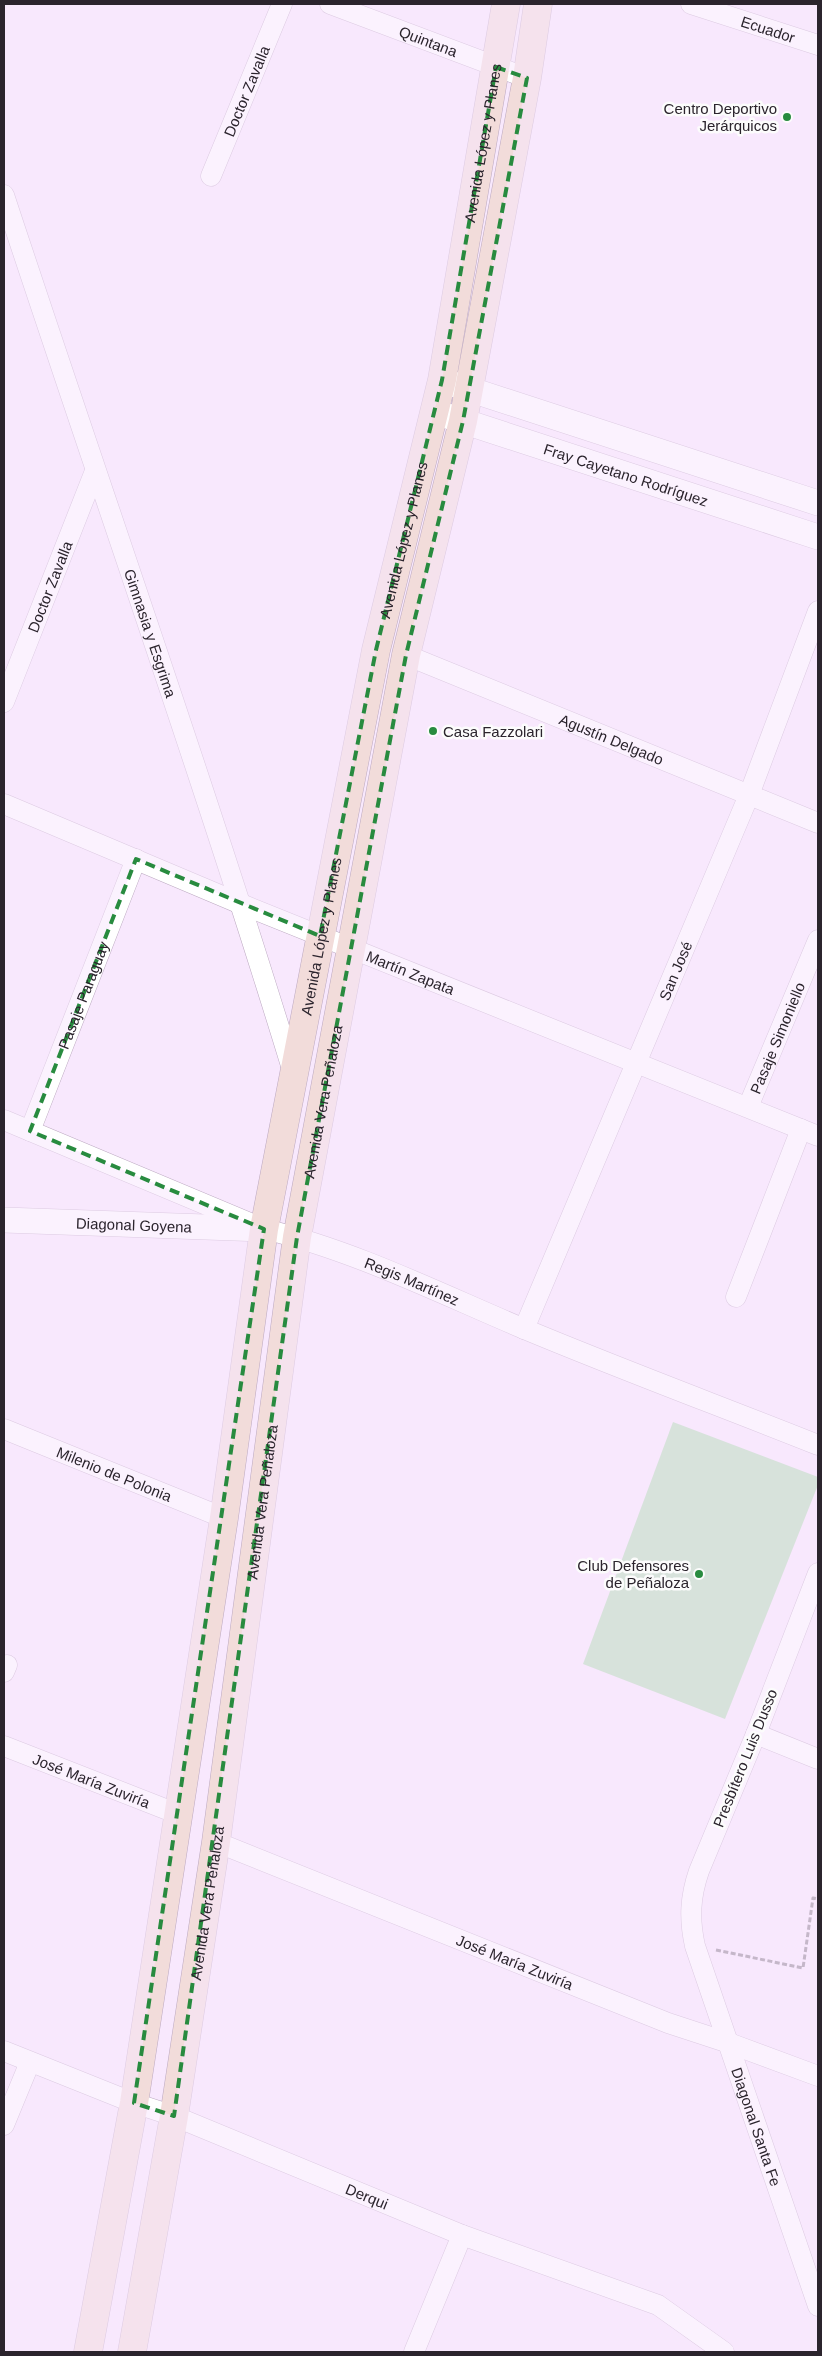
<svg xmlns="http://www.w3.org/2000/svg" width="822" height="2356" viewBox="0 0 822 2356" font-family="Arial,sans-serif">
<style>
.green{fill:#b0dbb2}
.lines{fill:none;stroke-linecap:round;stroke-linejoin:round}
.minor-casing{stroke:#bca9c1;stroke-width:21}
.tertiary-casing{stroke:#bca9c1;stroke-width:26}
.secondary-casing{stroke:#bca9c1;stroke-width:29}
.path{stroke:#877c8b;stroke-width:3;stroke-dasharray:5 2.5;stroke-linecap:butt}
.minor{stroke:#fff;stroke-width:20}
.tertiary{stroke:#fff;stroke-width:25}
.secondary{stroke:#f2dcda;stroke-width:28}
.marked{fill:none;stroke:#288b3f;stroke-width:4;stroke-dasharray:10 6;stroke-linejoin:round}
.poi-dot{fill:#288b3f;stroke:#fcfcfc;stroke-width:2}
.labels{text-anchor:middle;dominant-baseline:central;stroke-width:5;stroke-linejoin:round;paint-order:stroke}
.street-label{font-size:15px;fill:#2b242d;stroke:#fcfcfc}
.poi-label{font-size:15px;fill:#2b242d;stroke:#fcfcfc;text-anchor:end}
</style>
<rect width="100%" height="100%" fill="#f8e8fd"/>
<polygon class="green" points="673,1422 818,1477 818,1485 725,1719 583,1664"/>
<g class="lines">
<g class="minor-casing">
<g id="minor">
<path id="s1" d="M 330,4 L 527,78"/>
<path id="s2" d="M 691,4 L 818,45"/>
<path id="s3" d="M 211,176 L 282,4"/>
<path id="s4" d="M 4,195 C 100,487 203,778 293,1072"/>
<path id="s5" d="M 406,655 L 818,823"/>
<path id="s6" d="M 4,702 L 95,471"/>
<path id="s7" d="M 4,804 L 241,904 L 818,1136"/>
<path id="s8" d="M 748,1107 L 818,940"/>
<path id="s9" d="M 4,1120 L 264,1229 C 353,1250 439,1293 522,1328 C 620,1369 720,1406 818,1445"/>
<path id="s10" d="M 30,1131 L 136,859"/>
<polyline points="736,1297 801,1129"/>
<path id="s11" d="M 524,1329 L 749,795 L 818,611"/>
<path id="s12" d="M 4,1429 L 224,1518"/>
<path id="s13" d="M 818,1573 L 756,1734 L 699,1871 C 690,1897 689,1919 695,1946 L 818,2306"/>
<polyline points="4,1672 7,1665"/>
<polyline points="756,1734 818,1759"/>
<path id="s14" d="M 4,1746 L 178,1814"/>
<path id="s15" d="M 216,1842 L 668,2023 L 729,2043 L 818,2076"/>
<path id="s16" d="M 4,2051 L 134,2103 L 174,2116 L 462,2235 L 658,2305 L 724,2352"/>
<polyline points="4,2125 30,2062"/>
<polyline points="414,2352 462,2235"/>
</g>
</g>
<g class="tertiary-casing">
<g id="tertiary">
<polyline points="450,383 818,503"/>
<path id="s17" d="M 435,412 L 818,537"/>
<path id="s18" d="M 4,1220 L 264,1229"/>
</g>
</g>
<g class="secondary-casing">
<g id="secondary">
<path id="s19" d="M 88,2352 L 134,2103 L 224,1518 L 264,1229 L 376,650 L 442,380 L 506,4"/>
<path id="s20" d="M 132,2352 L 174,2116 L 216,1842 L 297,1237 L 406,655 L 463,421 L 527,78 L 538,4"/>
</g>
</g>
<polyline class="path" points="716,1950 803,1968 813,1898 818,1899"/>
<use href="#minor" class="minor"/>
<use href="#tertiary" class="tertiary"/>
<use href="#secondary" class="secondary"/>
</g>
<path d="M0 0H822V2356H0ZM 496,67 L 527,78 L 463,421 L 406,655 L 297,1237 L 174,2116 L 134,2103 L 264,1229 L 30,1131 L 136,859 L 320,936 L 376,650 L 442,380 Z" fill="#f8e8fd" fill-opacity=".55" fill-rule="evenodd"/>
<path class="marked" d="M 496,67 L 527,78 L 463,421 L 406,655 L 297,1237 L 174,2116 L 134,2103 L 264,1229 L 30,1131 L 136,859 L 320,936 L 376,650 L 442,380 Z"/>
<g class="poi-dot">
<circle cx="787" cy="117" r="5"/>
<circle cx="433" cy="731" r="5"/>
<circle cx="699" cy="1574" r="5"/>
</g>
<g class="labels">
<g class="street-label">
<text stroke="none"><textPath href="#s2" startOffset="81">Ecuador</textPath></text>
<text stroke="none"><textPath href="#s1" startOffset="105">Quintana</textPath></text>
<text stroke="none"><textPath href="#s3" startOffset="92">Doctor Zavalla</textPath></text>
<text stroke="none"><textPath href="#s19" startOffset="2245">Avenida López y Planes</textPath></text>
<text stroke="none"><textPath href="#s17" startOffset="201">Fray Cayetano Rodríguez</textPath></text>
<text stroke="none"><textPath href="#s19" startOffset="1840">Avenida López y Planes</textPath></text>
<text stroke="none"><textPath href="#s6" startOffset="124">Doctor Zavalla</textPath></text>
<text stroke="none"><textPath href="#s4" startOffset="462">Gimnasia y Esgrima</textPath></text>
<text stroke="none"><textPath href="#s5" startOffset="222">Agustín Delgado</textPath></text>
<text stroke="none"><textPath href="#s19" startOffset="1435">Avenida López y Planes</textPath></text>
<text stroke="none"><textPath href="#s11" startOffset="389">San José</textPath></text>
<text stroke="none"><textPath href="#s7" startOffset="440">Martín Zapata</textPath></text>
<text stroke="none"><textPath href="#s10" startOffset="146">Pasaje Paraguay</textPath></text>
<text stroke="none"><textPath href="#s8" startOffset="75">Pasaje Simoniello</textPath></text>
<text stroke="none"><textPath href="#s20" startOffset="1265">Avenida Vera Peñaloza</textPath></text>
<text stroke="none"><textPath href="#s18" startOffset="130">Diagonal Goyena</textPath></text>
<text stroke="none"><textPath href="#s9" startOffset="439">Regis Martínez</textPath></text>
<text stroke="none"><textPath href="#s12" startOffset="119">Milenio de Polonia</textPath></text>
<text stroke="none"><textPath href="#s20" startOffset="860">Avenida Vera Peñaloza</textPath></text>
<text transform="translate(745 1758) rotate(-68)">Presbítero Luis Dusso</text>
<text stroke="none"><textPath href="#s14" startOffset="94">José María Zuviría</textPath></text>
<text stroke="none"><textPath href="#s20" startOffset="455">Avenida Vera Peñaloza</textPath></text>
<text stroke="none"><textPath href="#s15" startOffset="322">José María Zuviría</textPath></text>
<text stroke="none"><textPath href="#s13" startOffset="588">Diagonal Santa Fe</textPath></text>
<text stroke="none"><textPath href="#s16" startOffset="391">Derqui</textPath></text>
</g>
<g class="poi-label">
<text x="777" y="108">Centro Deportivo<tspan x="777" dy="17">Jerárquicos</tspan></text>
<text x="443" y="731" text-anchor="start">Casa Fazzolari</text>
<text x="689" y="1565">Club Defensores<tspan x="689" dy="17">de Peñaloza</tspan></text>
</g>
</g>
<rect width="822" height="2356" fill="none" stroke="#2b242d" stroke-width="10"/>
</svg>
